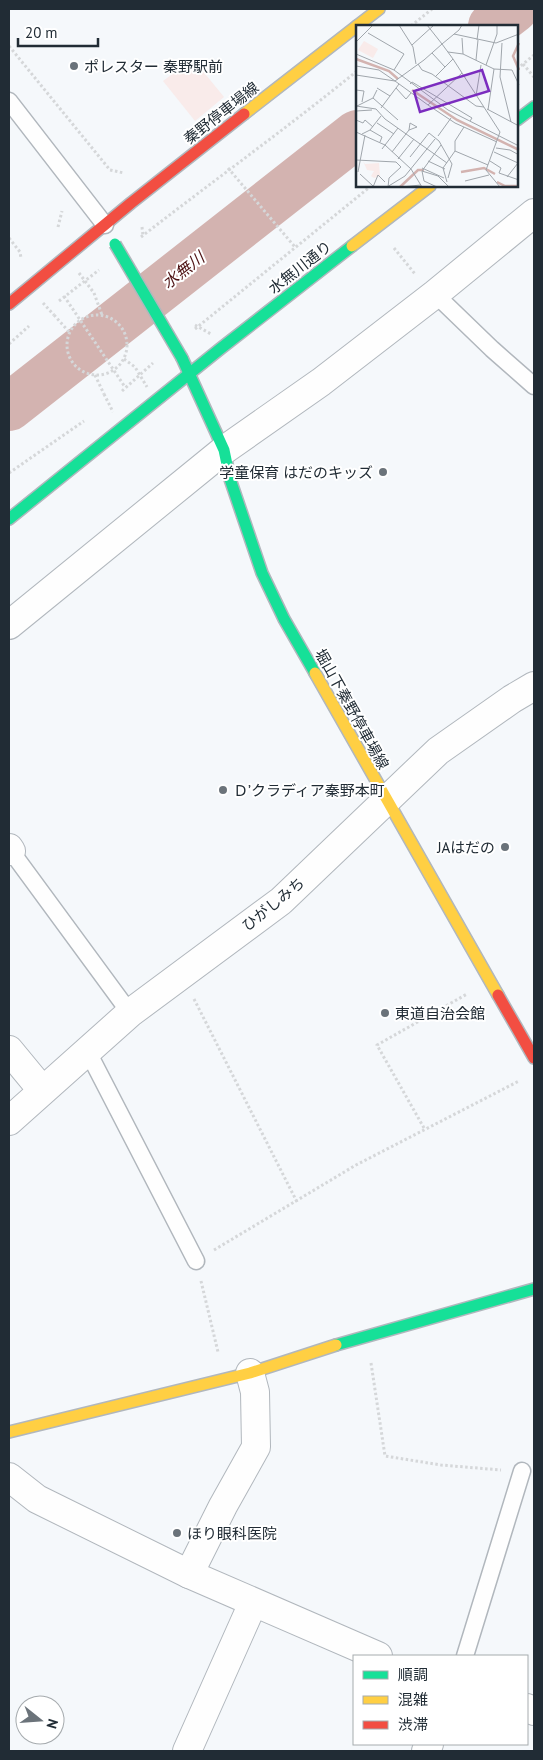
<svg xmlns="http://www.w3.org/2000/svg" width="543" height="1760" viewBox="0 0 543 1760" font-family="'PT Sans','Noto Sans JP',sans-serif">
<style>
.green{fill:#f9ebea}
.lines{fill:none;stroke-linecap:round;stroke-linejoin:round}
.river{stroke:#d3b3b0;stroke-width:48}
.lane-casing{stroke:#b1b7bd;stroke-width:19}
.street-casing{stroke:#b1b7bd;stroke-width:30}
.fast-casing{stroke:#b1b7bd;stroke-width:14}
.slow-casing{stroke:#b1b7bd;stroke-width:14}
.jam-casing{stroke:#b1b7bd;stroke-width:14}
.path{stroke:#d5d7d9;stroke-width:3;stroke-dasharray:2.5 2.5;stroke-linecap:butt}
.lane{stroke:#fefefe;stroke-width:16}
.street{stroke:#fefefe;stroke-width:28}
.fast{stroke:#16e098;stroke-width:11}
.slow{stroke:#ffcf43;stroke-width:11}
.jam{stroke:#f24e42;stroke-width:11}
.fast-bridge-casing{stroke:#b1b7bd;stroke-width:14;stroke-linecap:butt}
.path-bridge{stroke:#d5d7d9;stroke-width:3;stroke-dasharray:2.5 2.5;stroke-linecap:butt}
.fast-bridge{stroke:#16e098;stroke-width:11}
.poi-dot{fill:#6b737a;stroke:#fff;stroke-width:2}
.labels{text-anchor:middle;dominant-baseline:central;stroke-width:4;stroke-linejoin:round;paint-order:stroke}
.poi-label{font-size:15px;fill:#212c35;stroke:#fff;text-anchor:start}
.street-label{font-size:15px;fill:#212c35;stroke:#fff}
.water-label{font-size:16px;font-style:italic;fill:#4d1112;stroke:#fff}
.inset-river{fill:none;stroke:#d3b3b0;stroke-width:2.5}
.inset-road{fill:none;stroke:#a0a6ac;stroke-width:1}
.view{fill:#7b2cbf;fill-opacity:0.15;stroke:#7b2cbf;stroke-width:2.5}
.inset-edge{fill:none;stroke:#212c35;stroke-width:2.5}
</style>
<rect width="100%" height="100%" fill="#f5f8fb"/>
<polygon class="green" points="193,59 224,97 195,121 163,81"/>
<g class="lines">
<g class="river">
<polyline points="492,26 514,9"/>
<polyline points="9,407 357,134"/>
</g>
<g class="lane-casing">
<g id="lane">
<polyline points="9,101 105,225"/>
<polyline points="435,294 492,349 534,386"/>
<polyline points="11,851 130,1013"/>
<polyline points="87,1050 196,1261"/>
<polyline points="465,1656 522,1471"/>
</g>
</g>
<g class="street-casing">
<g id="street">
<polyline points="9,625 224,450 321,382 435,294 534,213"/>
<polyline points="9,848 11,851"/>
<polyline points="9,1050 42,1090"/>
<polyline points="9,1121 130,1013 281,901 438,751 512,699 534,686"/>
<polyline points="9,1477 37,1499 189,1574 378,1656"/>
<polyline points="189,1574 223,1506 256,1447 255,1392 250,1373"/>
<polyline points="527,1708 534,1711"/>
<polyline points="187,1751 253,1603"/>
<polyline points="426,1751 429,1744"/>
</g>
</g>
<g class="fast-casing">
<g id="fast">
<polyline points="517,120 534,107"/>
<polyline points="182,358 224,450 230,479 262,573 284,619 315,673"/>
<polyline points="9,519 220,349 352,246"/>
<polyline points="336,1345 534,1289"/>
</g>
</g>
<g class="slow-casing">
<g id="slow">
<polyline points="357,26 379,9"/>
<polyline points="244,114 357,26"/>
<polyline points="352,246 430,186"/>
<polyline points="315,673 498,995"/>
<polyline points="9,1432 250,1373 336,1345"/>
</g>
</g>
<g class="jam-casing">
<g id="jam">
<polyline points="9,304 131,203 244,114"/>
<polyline points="498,995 534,1058"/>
</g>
</g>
<g class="path">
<polyline points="411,26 432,9"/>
<polyline points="9,46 110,170 124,173"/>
<polyline points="523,64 534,77"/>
<polyline points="517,69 534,55"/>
<polyline points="228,168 295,247"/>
<polyline points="58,227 62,211"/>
<path d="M 141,237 C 213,181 287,128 357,71"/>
<polyline points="9,238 20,252 21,258"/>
<polyline points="394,248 415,274"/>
<polyline points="64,296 125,387"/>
<polyline points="59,301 99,270"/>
<polyline points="54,315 70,333"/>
<polyline points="195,329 371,186"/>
<polyline points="9,344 29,326"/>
<polyline points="95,375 104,394"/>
<polyline points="122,391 153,363"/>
<polyline points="9,473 84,421"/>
<polyline points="194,999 297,1202"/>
<polyline points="424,1128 377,1045 467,994"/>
<polyline points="214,1250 356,1165 519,1081"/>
<polyline points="201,1281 218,1352"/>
<polyline points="371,1363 385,1456 441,1465 501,1470"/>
</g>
<use href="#lane" class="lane"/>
<use href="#street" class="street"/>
<use href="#fast" class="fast"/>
<use href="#slow" class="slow"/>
<use href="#jam" class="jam"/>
<g class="fast-bridge-casing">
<polyline id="fast-bridge" points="115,244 182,358"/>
</g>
<g class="path-bridge">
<polyline points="142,227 143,236"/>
<polyline points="79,273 94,293 102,315"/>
<polyline points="43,303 54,315"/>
<circle cx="97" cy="345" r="30"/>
<polyline points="195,325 211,334"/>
<polyline points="124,359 135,367 147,387"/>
<polyline points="104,394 113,412"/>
</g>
<use href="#fast-bridge" class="fast-bridge"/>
</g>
<g class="poi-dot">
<circle cx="74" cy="66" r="5"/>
<circle cx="383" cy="472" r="5"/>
<circle cx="223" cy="790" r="5"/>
<circle cx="505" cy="847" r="5"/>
<circle cx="385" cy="1013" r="5"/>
<circle cx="177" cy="1533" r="5"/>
</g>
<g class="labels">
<g class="poi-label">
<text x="84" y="66">ポレスター 秦野駅前</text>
<text x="373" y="472" text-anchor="end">学童保育 はだのキッズ</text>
<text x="233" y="790">Ｄ’クラディア秦野本町</text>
<text x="495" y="847" text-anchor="end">JAはだの</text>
<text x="395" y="1013">東道自治会館</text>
<text x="187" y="1533">ほり眼科医院</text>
</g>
<g class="street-label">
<text transform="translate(221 113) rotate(-38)">秦野停車場線</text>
<text transform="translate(300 267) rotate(-38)">水無川通り</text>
<text transform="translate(352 709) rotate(61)">堀山下秦野停車場線</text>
<text transform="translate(273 904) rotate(-39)">ひがしみち</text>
</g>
<g class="water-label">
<text transform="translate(183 270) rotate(-38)">水無川</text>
</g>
</g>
<g transform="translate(356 25)">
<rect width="162" height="162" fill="#f5f8fb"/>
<path d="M 8,16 L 22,24 L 17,33 L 2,25 ZM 7,136 L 9,139 L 23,138 L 24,151 L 18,153 L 15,151 L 18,146 L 11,145 Z" fill="#f9ebea"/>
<path class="inset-river" d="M 163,18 L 157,31 L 163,45M 0,34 L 33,46 L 42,54M 56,65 L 101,95 L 163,125M 105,147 L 128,143 L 139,149M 141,157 L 149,161 L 163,161M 44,162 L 62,145 L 68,145"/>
<path class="inset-road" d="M 43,0 L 57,22 L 60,39M 71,0 L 86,19 L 97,34 L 106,48 L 72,80 L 39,56 L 68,35 L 86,19 L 103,5 L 106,0M 12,8 L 48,29 L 38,45M 98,9 L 140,18 L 163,9M 106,13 L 107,29M 121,15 L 123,0M 0,17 L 17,0M 146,18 L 144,52 L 155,97M 56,20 L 78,0M 92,27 L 107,29 L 138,44 L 156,45 L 163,60M 76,28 L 89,42M 0,29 L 38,45 L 92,85 L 163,121M 120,35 L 122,15M 62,39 L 66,45 L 76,49 L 120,81 L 128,82M 130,40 L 141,9 L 141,0M 0,41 L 23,45 L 39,56M 106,48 L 144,107 L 130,145 L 144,162M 0,50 L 39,56M 79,52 L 97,34M 54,59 L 56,57 L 116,93 L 114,96M 21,63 L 34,71M 40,63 L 50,74 L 55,68M 0,65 L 8,66 L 6,77M 120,71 L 125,40M 17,73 L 42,95M 72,80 L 99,98 L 141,117M 0,81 L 20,84 L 29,94 L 91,138M 1,81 L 17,73 L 21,65M 25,83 L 43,59M 131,84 L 163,101M 132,85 L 138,44M 0,86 L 16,85M 0,95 L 7,98 L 9,95 L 17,102M 21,98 L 38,109M 14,105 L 26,112 L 24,117M 0,107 L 29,120 L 55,144 L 66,162M 6,109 L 14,105 L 25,91M 82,111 L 95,93M 140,123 L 154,125 L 163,130M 26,124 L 42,103M 99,126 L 132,140M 36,127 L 53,105 L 54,98 L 61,102 L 53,105M 138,127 L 162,138 L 151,152M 54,132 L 73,108 L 83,116 L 96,139 L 92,153M 42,134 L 58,114M 0,135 L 40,137 L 45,142 L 33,153 L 32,162M 72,136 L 89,144M 134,136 L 145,143 L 143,148 L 163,155M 66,143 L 88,153M 66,146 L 82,151 L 93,162M 2,147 L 9,110M 4,149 L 17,161M 109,156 L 133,150M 91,157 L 87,143 L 99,126 L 99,116 L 108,102M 17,162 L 22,150 L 29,157M 31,162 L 49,151 L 79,114M 45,162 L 65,160M 81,162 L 68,156 L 66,146 L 85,120"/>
<path class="view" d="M 126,45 L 133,66 L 64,87 L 58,66 Z"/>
<rect width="162" height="162" class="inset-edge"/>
</g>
<rect width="543" height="1760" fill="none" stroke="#212c35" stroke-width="20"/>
<rect x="353" y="1655" width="175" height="90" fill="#ffffff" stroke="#a6abae"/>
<rect x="363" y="1671" width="25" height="8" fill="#16e098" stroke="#a6abae"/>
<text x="398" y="1680" font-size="15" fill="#212c35">順調</text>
<rect x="363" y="1696" width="25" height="8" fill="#ffcf43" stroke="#a6abae"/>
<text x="398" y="1705" font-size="15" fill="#212c35">混雑</text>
<rect x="363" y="1721" width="25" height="8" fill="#f24e42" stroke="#a6abae"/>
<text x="398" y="1730" font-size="15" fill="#212c35">渋滞</text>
<g transform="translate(40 1720) rotate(107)"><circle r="24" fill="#ffffff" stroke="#a6abae"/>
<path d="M0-4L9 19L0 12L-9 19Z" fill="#6b737a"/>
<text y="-8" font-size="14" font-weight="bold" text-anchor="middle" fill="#212c35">N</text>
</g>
<path d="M18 38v8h80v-8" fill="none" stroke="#212c35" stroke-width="2.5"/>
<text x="25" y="38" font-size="15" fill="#212c35" stroke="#ffffff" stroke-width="4" paint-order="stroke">20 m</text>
</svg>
